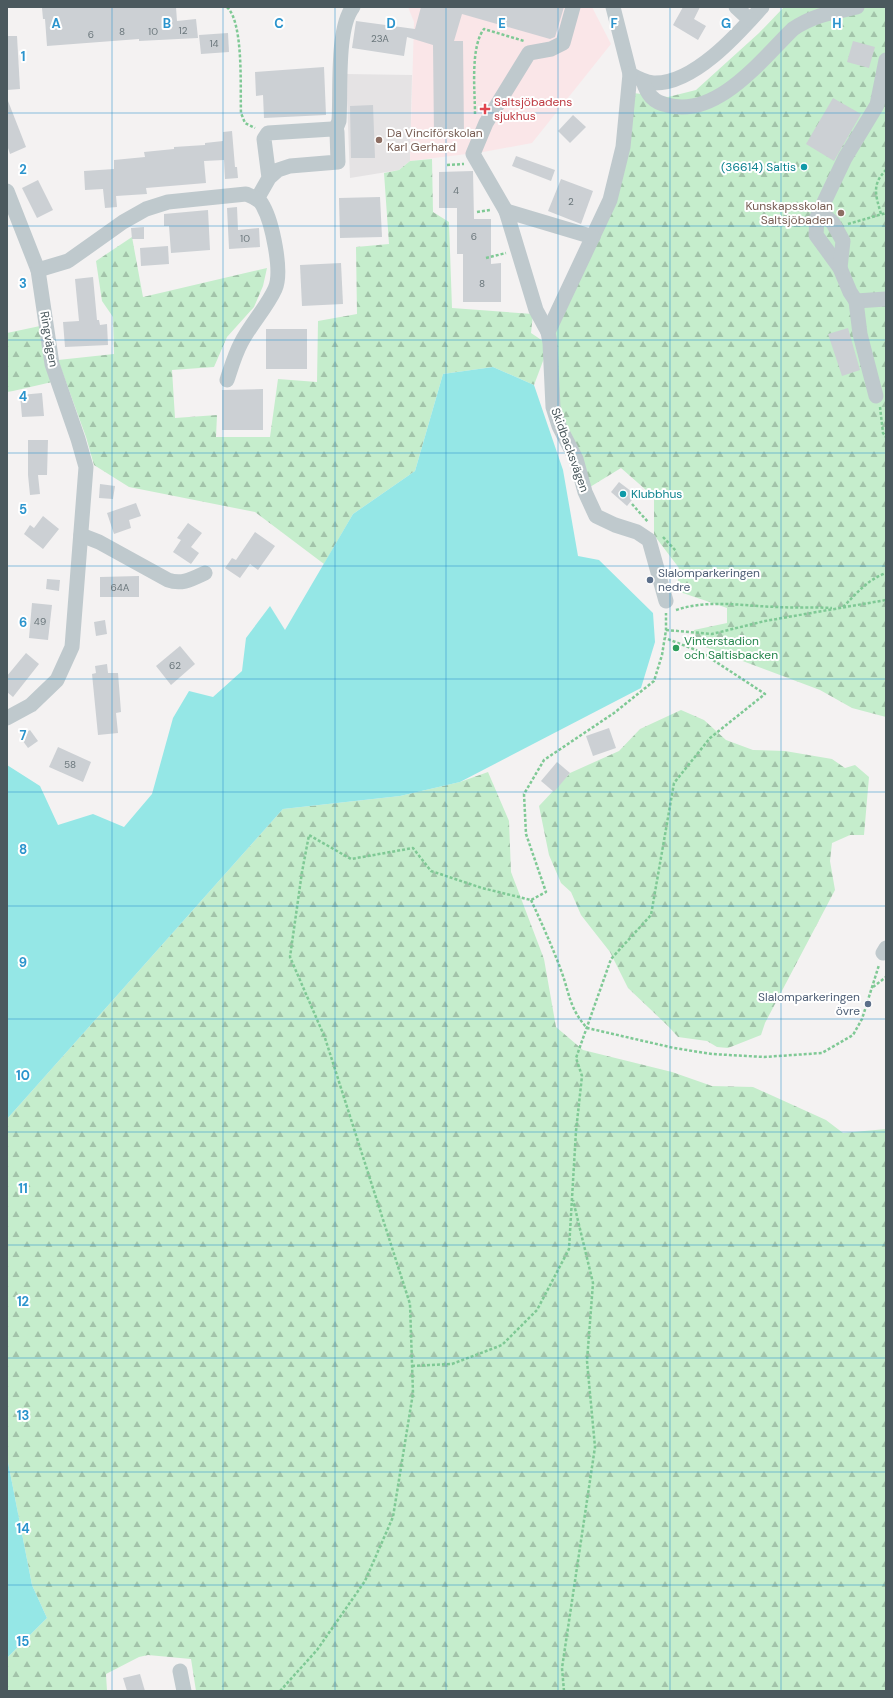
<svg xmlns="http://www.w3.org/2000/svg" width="893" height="1698" viewBox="0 0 893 1698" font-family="'DM Sans',sans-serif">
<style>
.education{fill:#e5e3e4}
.medical{fill:#fae6e8}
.forest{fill:url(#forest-firs)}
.water{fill:#95e7e6}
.building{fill:#ccd0d4}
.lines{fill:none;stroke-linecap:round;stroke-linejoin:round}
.path{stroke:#7fc995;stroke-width:2.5;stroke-dasharray:3 2;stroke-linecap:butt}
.minor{stroke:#bfc9cd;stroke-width:15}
.grid{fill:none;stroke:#2b94cd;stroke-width:1;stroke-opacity:0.55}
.health-dot{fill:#e0444e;stroke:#fff;stroke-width:1.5}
.education-dot{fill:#8d6e63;stroke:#fff;stroke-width:1.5}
.culture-dot{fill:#0f9aa8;stroke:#fff;stroke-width:1.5}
.service-dot{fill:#5c6f8a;stroke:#fff;stroke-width:1.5}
.leisure-dot{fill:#2e9e5b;stroke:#fff;stroke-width:1.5}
.labels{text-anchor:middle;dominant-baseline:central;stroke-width:4;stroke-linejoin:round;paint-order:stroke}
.number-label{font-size:10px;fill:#6b777c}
.health-label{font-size:12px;fill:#be3a42;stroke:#fff;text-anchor:start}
.education-label{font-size:12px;fill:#785e54;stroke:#fff;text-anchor:start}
.culture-label{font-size:12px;fill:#0d838f;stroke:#fff;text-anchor:end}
.street-label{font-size:12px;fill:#4b595e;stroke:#fff}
.service-label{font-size:12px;fill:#4e5e75;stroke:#fff;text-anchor:start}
.leisure-label{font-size:12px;fill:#27864d;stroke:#fff;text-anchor:start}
.grid-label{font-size:13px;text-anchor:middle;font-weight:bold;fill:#2b94cd;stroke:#fff;stroke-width:4;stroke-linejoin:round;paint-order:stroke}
</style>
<defs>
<pattern id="forest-firs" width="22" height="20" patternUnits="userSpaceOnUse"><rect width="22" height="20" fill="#c5edcc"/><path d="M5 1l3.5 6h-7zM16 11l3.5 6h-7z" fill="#a2c3a9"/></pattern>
</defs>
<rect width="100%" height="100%" fill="#f4f2f2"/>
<polygon class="education" points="346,74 412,75 410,161 399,170 350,178"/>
<polygon class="medical" points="408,7 592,7 611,44 532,143 483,152 410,161 414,22"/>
<g class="forest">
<polygon points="784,7 886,7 886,717 852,708 820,690 697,644 694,630 727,623 727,608 677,591 679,568 654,535 654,497 621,468 590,487 558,406 555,332 599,234 633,93 668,97 696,90 759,33"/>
<polygon points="432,159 433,212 449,222 452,308 533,314 531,333 549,345 534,385 493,367 443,374 415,471 353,514 324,564 255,512 129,487 94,465 86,437 58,360 114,354 113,317 102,301 96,261 132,237 143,297 267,268 263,286 254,307 227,337 214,367 172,370 175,418 217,415 216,437 270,437 278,379 317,382 318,321 357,314 356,247 389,244 384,173 399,170 410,161"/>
<polygon points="40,326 52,382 13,391 7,392 7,333"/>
<polygon points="681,710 704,720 726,740 753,750 785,751 832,759 845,768 855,765 869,777 864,835 850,835 832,843 830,861 835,890 765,1023 761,1035 728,1048 717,1047 707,1041 678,1037 668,1026 628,988 610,952 581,915 571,892 561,883 549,855 539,806 570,773 619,751 640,729"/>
<polygon points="488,772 509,821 511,872 544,959 556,1027 583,1050 672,1072 712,1086 753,1087 826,1120 843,1133 886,1129 886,1691 196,1691 191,1659 148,1655 139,1657 106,1674 107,1691 7,1691 7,1658 47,1618 32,1585 7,1457 7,1119 283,809 400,796 460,782"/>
</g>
<g class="water">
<polygon points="493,367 534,385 563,470 578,556 599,560 653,613 655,642 641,688 460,782 400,796 283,809 7,1119 7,765 40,786 58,825 93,814 124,827 152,794 173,718 189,691 213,697 242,671 246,638 270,606 285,630 353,514 415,471 443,374"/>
<polygon points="7,1457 32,1585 47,1618 7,1658"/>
</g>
<g class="building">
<polygon points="57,7 176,7 177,21 196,19 198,38 139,41 139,39 47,46 45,19 43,19 42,8"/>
<polygon points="421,7 564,7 555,37 550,39 462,14 454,41 463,41 464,136 434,136 433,45 407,37 404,56 352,48 356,21 415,29"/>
<polygon points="683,7 700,7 694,19 706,26 698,40 673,25"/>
<polygon points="228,33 229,52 201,54 199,35"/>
<polygon points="7,36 17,36 20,89 7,90"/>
<polygon points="853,41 875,47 869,68 847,62"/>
<polygon points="324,67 326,115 264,118 263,95 256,96 255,72"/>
<polygon points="833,98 861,114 834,161 806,144"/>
<polygon points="8,101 26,147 10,154 7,145"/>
<polygon points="373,105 375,158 351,158 350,106"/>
<polygon points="573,115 586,127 570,143 558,131"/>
<polygon points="232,131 235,167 237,167 238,178 225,179 224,160 204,161 206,183 146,188 147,194 116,196 117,207 105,208 103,189 85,190 84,171 114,169 114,160 145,157 144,152 174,149 174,147 205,145 205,143 223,141 223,132"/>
<polygon points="516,156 555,170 551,181 512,166"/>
<polygon points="473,171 474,219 491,219 491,264 501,263 501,302 463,302 463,254 457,254 457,208 439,208 439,172"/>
<polygon points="561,179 593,191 581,224 548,211"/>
<polygon points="38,180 53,210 37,218 22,188"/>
<polygon points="380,197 382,237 340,238 339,198"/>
<polygon points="237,207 238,230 259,228 260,247 229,249 227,208"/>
<polygon points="208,210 210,250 171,253 169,226 164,226 164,214"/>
<polygon points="144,227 144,239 132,239 131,228"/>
<polygon points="168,246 169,264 141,266 140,248"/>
<polygon points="341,263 343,304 302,306 300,265"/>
<polygon points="93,277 97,320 99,320 100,325 107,324 108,345 65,347 63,322 79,321 75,279"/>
<polygon points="848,328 860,370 842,376 828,334"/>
<rect x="266" y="329" width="41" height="40"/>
<polygon points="263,389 263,430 222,430 222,390"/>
<polygon points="42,393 44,416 22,417 20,395"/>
<polygon points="28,440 48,440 47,475 38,475 40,494 30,495 28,475"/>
<polygon points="619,482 636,495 627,506 611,492"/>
<polygon points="100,484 115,486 113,499 99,498"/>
<polygon points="136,503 141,516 129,520 131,528 114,534 107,513"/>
<polygon points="43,516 59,529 43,549 24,534 30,525 34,528"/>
<polygon points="188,523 202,533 191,547 199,553 191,564 173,552 181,540 177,538"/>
<polygon points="255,532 275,546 258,570 250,564 240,578 225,568 232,558 236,560"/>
<polygon points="139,576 139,597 100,597 100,577"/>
<polygon points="47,579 60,580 59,591 46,589"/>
<polygon points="32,603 52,605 48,640 29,638"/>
<polygon points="105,620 107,634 96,636 94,622"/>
<polygon points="180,646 195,664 171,685 156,666"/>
<polygon points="26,653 39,664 13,697 7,692 7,676"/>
<polygon points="107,664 108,673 118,673 121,712 116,713 118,733 98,735 92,674 96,673 95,666"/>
<polygon points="609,728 616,748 593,756 586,736"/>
<polygon points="30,730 38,741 28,748 20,737"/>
<polygon points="58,747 91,762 83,782 49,767"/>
<polygon points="557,762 570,773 554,792 541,781"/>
<polygon points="140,1674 145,1691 127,1691 123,1678"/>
</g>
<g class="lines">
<g class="path">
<path d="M 227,7 C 244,23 240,89 241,113 L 245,123 L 255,128"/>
<path d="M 475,114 C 475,92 470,47 484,29 L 524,41"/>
<polyline points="447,165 464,164"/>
<polyline points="477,212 490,210"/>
<path d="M 881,214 C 876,196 871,185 886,170"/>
<polyline points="848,224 886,213"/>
<polyline points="486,258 506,253"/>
<polyline points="880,407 883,433 886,437"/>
<polyline points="632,504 648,522"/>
<polyline points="663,537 676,551"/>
<path d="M 843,607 C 857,593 867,580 886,573"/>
<path d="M 676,610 C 709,599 743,606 777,607 C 795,608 814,607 832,608"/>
<polyline points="666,630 712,634 765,621 886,600"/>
<path d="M 531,900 C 542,924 553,948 562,973 C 570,996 570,1009 587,1028 L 674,1048 L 712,1054 L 764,1057 L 822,1053 L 853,1035 L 862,1019 L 879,965"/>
<polyline points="873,987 886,977"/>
<polyline points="412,1366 452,1364 502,1345 537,1310 569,1249 576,1131 582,1076 576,1058 611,959 651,915 674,783 710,738 765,694 701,652 665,638"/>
<polyline points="280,1691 317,1650 365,1581 393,1517 413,1393 410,1304 325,1038 290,957 302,872 309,835 351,859 413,848 431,871 482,888 531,900 546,892 526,834 524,794 544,760 614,713 654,681 662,655 666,630 666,613"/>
<polyline points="564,1691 562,1668 595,1447 587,1361 593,1283 573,1200"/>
</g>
<g class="minor">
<path d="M 613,7 L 630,74 C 637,78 645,82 653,83 C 693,85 738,34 762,7"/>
<polyline points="736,7 750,20"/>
<polyline points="886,60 877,105 845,158 817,217 816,235 840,268 850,292 856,301 886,299"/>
<polyline points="630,74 623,147 610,200 548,332 550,343 553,407 559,426 576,459 585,492 596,516 615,525 637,532 649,540 666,601"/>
<path d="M 643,81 C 647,94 653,102 667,105 C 717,119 762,59 793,29 C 813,15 834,12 857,7"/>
<path d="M 335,131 L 339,121 C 341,93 336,28 353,7"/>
<polyline points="7,191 38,270 52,364 78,439 86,467 72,647 57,680 31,705 7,718"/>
<polyline points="257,199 269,178 264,139 268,133 332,129 337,132 338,162 290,166 278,170 269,178"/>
<polyline points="506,211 473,154 486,123 529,53 551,49 563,43 573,7"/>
<polyline points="820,211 833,223 843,241 840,268"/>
<path d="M 38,270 L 68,261 L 123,222 L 146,209 L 168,202 L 246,194 C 253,197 260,199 263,206 C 272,222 283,272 275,289 C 267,307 250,325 241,343 C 235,354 231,368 227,380"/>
<polyline points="856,301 860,334 876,396"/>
<polyline points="548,332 536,310 506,211 593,237"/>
<path d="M 81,535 L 99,542 L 168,580 C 182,585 192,579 205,573"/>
<polyline points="883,953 886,948"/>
<polyline points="180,1671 184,1691"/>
</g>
</g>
<path class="grid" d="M 112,7 L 112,1691M 223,7 L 223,1691M 335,7 L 335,1691M 446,7 L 446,1691M 558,7 L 558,1691M 670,7 L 670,1691M 781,7 L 781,1691M 7,113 L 886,113M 7,226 L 886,226M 7,340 L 886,340M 7,453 L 886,453M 7,566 L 886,566M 7,679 L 886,679M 7,792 L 886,792M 7,906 L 886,906M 7,1019 L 886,1019M 7,1132 L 886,1132M 7,1245 L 886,1245M 7,1358 L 886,1358M 7,1472 L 886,1472M 7,1585 L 886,1585"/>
<path class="health-dot" d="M483 103h4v4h4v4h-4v4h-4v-4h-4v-4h4z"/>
<g class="education-dot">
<circle cx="379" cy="140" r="4"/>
<circle cx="841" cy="213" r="4"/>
</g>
<g class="culture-dot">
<circle cx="804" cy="167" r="4"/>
<circle cx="623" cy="494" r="4"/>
</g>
<g class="service-dot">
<circle cx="650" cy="580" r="4"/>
<circle cx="868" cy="1004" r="4"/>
</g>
<circle class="leisure-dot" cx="676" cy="648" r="4"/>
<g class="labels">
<g class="number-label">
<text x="183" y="30">12</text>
<text x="122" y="31">8</text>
<text x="153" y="31">10</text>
<text x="91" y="34">6</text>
<text x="380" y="38">23A</text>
<text x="214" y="43">14</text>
<text x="456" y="190">4</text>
<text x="571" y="201">2</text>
<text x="474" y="236">6</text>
<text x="245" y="238">10</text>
<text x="482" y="283">8</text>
<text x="120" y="587">64A</text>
<text x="40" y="621">49</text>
<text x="175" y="665">62</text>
<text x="70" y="764">58</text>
</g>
<g class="health-label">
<text x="494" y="102">Saltsjöbadens<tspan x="494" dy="14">sjukhus</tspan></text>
</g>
<g class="education-label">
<text x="387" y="133">Da Vinciförskolan<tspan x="387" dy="14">Karl Gerhard</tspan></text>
<text x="833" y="206" text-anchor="end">Kunskapsskolan<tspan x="833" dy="14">Saltsjöbaden</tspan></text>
</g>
<g class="culture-label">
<text x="796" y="167">(36614) Saltis</text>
<text x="631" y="494" text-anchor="start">Klubbhus</text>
</g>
<g class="street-label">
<text transform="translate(49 339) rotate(80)">Ringvägen</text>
<text transform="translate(570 450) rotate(70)">Skidbacksvägen</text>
</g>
<g class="service-label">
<text x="658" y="573">Slalomparkeringen<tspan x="658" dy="14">nedre</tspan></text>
<text x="860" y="997" text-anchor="end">Slalomparkeringen<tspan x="860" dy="14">övre</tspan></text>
</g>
<g class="leisure-label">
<text x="684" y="641">Vinterstadion<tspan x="684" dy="14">och Saltisbacken</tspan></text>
</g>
</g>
<g class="grid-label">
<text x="56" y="28">A</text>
<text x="167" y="28">B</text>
<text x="279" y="28">C</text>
<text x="391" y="28">D</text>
<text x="502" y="28">E</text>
<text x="614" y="28">F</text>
<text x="726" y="28">G</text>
<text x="837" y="28">H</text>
<text x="23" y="61">1</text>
<text x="23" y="174">2</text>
<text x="23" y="288">3</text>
<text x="23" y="401">4</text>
<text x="23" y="514">5</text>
<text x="23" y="627">6</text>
<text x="23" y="740">7</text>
<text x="23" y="854">8</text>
<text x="23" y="967">9</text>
<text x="23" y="1080">10</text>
<text x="23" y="1193">11</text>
<text x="23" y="1306">12</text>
<text x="23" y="1420">13</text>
<text x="23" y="1533">14</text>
<text x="23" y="1646">15</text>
</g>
<rect width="893" height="1698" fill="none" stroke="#4b595e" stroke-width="16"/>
</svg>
